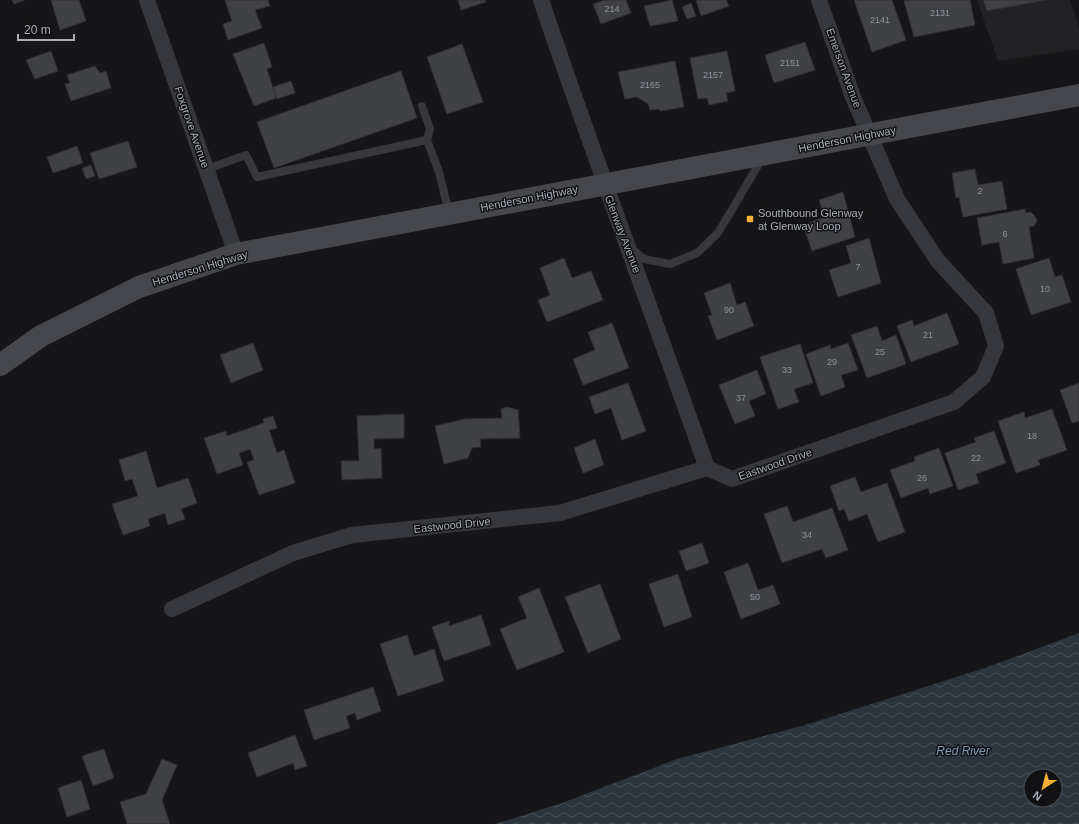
<svg xmlns="http://www.w3.org/2000/svg" width="1079" height="824" viewBox="0 0 1079 824" font-family="Helvetica,sans-serif">
<style>
.built{fill:#222225}
.water{fill:url(#water-waves);fill-rule:evenodd}
.building{fill:#404145;stroke:#303034}
.lines{fill:none;stroke-linecap:round;stroke-linejoin:round}
.lane{stroke:#37383d;stroke-width:8}
.street{stroke:#37383d;stroke-width:16}
.secondary{stroke:#45474d;stroke-width:22}
.poi-dot{fill:#f2b134;stroke:#111113;stroke-width:1.5}
.labels{text-anchor:middle;dominant-baseline:central;stroke-width:3;stroke-linejoin:round;paint-order:stroke}
.number-label{font-size:9px;fill:#8e929b}
.street-label{font-size:11px;fill:#a8adb8;stroke:#111113}
.poi-label{font-size:11px;fill:#a8adb8;stroke:#111113;text-anchor:start}
.water-label{font-size:12px;font-style:italic;fill:#7f9bb3;stroke:#111113}
</style>
<defs>
<pattern id="water-waves" width="16" height="10" patternUnits="userSpaceOnUse"><rect width="16" height="10" fill="#2c353c"/><path d="M0 5q4-4 8 0t8 0" fill="none" stroke="#485056"/></pattern>
</defs>
<rect width="100%" height="100%" fill="#161618"/>
<polygon class="built" points="977,0 1070,0 1079,27 1079,49 998,61"/>
<path class="water" d="M 1079,633 L 1079,824 L 495,824 L 562,803 L 677,759 L 802,726 L 985,668 ZM 1031,776 L 1055,776 L 1055,800 L 1031,800 Z"/>
<g class="building">
<polygon points="12,0 25,0 14,4"/>
<polygon points="51,0 79,0 86,21 60,30"/>
<polygon points="225,0 268,0 270,6 255,10 262,28 228,40 223,24 232,21"/>
<polygon points="458,0 485,0 486,2 461,10"/>
<polygon points="605,0 626,0 631,13 601,24 593,4"/>
<polygon points="672,0 678,21 650,26 644,6"/>
<polygon points="696,0 726,0 729,6 701,16"/>
<polygon points="854,0 892,0 906,40 872,52"/>
<polygon points="909,0 970,0 975,25 914,37 904,1"/>
<polygon points="983,0 1046,0 987,11"/>
<polygon points="691,3 696,16 687,19 682,7"/>
<polygon points="805,42 815,70 774,83 765,55"/>
<polygon points="264,43 272,67 267,69 276,98 254,106 233,54"/>
<polygon points="462,44 483,102 447,114 427,57"/>
<polygon points="51,51 58,71 35,79 26,60"/>
<polygon points="727,51 735,91 726,93 728,101 709,105 707,98 698,99 690,58"/>
<polygon points="675,61 684,107 660,111 659,109 650,110 648,104 637,97 625,99 618,72"/>
<polygon points="95,66 100,73 106,71 111,88 71,101 65,84 70,83 67,75"/>
<polygon points="401,71 417,118 274,168 257,122"/>
<polygon points="291,81 295,93 277,99 273,87"/>
<polygon points="128,141 137,167 99,179 90,153"/>
<polygon points="77,146 83,163 53,173 47,157"/>
<polygon points="91,165 95,176 86,179 82,168"/>
<polygon points="975,169 978,185 1002,181 1007,209 963,217 959,197 956,198 952,173"/>
<polygon points="843,192 855,237 812,251 803,225 825,217 819,200"/>
<polygon points="1025,209 1026,213 1031,212 1035,216 1037,221 1034,226 1029,227 1034,258 1003,264 999,242 982,245 977,218"/>
<polygon points="869,238 881,283 838,297 829,270 851,263 846,246"/>
<polygon points="564,258 572,278 591,271 603,300 547,322 538,300 550,295 540,268"/>
<polygon points="1049,258 1055,277 1062,275 1071,302 1031,315 1016,269"/>
<polygon points="730,283 737,305 745,302 754,326 717,340 708,316 712,315 704,293"/>
<polygon points="947,313 959,344 911,362 897,326 912,320 914,326"/>
<polygon points="612,323 629,368 583,385 573,359 595,350 588,332"/>
<polygon points="877,326 882,341 896,335 906,364 867,378 851,335"/>
<polygon points="253,343 263,370 231,383 220,355"/>
<polygon points="848,343 858,370 841,375 845,387 821,396 806,354 830,345 831,349"/>
<polygon points="800,344 813,383 794,389 799,402 778,409 760,357"/>
<polygon points="757,370 766,394 749,401 755,416 735,424 719,385"/>
<polygon points="628,383 646,431 622,440 611,408 595,414 589,397"/>
<polygon points="1079,383 1079,421 1072,423 1060,390"/>
<polygon points="507,407 518,410 520,438 480,439 481,447 472,448 468,458 444,464 435,426 465,419 502,418 501,409"/>
<polygon points="1052,409 1067,450 1038,460 1040,465 1016,473 998,421 1024,412 1025,418"/>
<polygon points="404,414 404,438 374,439 374,449 381,448 382,478 342,480 341,461 359,461 357,416"/>
<polygon points="273,416 277,428 269,430 277,453 284,450 295,483 259,495 247,462 254,460 250,449 239,453 243,465 217,474 204,438 226,431 227,436 264,423 263,419"/>
<polygon points="994,431 1006,463 976,474 979,483 958,490 945,453 976,442 974,438"/>
<polygon points="595,439 604,465 583,473 574,448"/>
<polygon points="939,448 953,486 930,494 928,488 901,498 890,470 915,461 914,457"/>
<polygon points="146,451 157,488 188,478 197,503 181,509 185,519 168,525 165,513 148,519 150,526 123,535 112,504 138,496 132,479 125,481 119,460"/>
<polygon points="855,477 861,492 887,483 905,532 878,542 867,514 849,521 844,509 839,511 830,486"/>
<polygon points="787,506 793,522 832,508 848,550 826,558 822,549 782,563 764,514"/>
<polygon points="702,543 709,563 686,571 679,551"/>
<polygon points="748,563 758,590 773,585 780,604 741,619 724,572"/>
<polygon points="678,574 692,617 664,627 649,584"/>
<polygon points="600,584 621,639 588,653 565,597"/>
<polygon points="539,588 564,652 517,670 500,629 527,618 518,597"/>
<polygon points="481,615 491,645 444,661 432,627 449,621 449,626"/>
<polygon points="407,635 414,656 434,649 444,681 398,696 380,644"/>
<polygon points="373,687 381,711 357,720 355,713 346,716 350,728 314,740 304,710"/>
<polygon points="295,735 307,766 295,770 293,763 257,777 248,753"/>
<polygon points="104,749 114,778 93,786 82,756"/>
<polygon points="162,759 177,765 162,800 170,824 127,824 120,802 146,794"/>
<polygon points="81,780 90,809 67,817 58,788"/>
</g>
<g class="lines">
<g class="lane">
<polyline points="422,106 430,129 427,140"/>
<polyline points="207,169 246,155 257,177 427,140 439,172 449,213"/>
<polyline points="632,249 644,259 670,264 697,253 718,233 763,157"/>
</g>
<g class="street">
<polyline points="147,0 236,254"/>
<path d="M 541,0 C 594,157 652,312 707,468"/>
<polyline points="172,609 293,553 352,535 560,513 707,468 732,479 954,402 983,377 996,346 986,313 938,261 897,199 853,97 819,0"/>
</g>
<polyline class="secondary" points="0,365 41,336 139,287 236,254 1079,95"/>
</g>
<rect class="poi-dot" x="746" y="215" width="8" height="8" rx="2"/>
<g class="labels">
<g class="number-label">
<text x="612" y="9">214</text>
<text x="940" y="13">2131</text>
<text x="880" y="20">2141</text>
<text x="790" y="63">2151</text>
<text x="713" y="75">2157</text>
<text x="650" y="85">2165</text>
<text x="980" y="191">2</text>
<text x="1005" y="234">6</text>
<text x="858" y="267">7</text>
<text x="1045" y="289">10</text>
<text x="729" y="310">90</text>
<text x="928" y="335">21</text>
<text x="880" y="352">25</text>
<text x="832" y="362">29</text>
<text x="787" y="370">33</text>
<text x="741" y="398">37</text>
<text x="1032" y="436">18</text>
<text x="976" y="458">22</text>
<text x="922" y="478">26</text>
<text x="807" y="535">34</text>
<text x="755" y="597">50</text>
</g>
<g class="street-label">
<text transform="translate(844 68) rotate(70)">Emerson Avenue</text>
<text transform="translate(192 127) rotate(71)">Foxgrove Avenue</text>
<text transform="translate(847 139) rotate(-11)">Henderson Highway</text>
<text transform="translate(529 198) rotate(-11)">Henderson Highway</text>
<text transform="translate(623 234) rotate(69)">Glenway Avenue</text>
<text transform="translate(200 268) rotate(-17)">Henderson Highway</text>
<text transform="translate(775 464) rotate(-19)">Eastwood Drive</text>
<text transform="translate(452 525) rotate(-6)">Eastwood Drive</text>
</g>
<g class="poi-label">
<text x="758" y="213">Southbound Glenway<tspan x="758" dy="13">at Glenway Loop</tspan></text>
</g>
<g class="water-label">
<text x="963" y="751">Red River</text>
</g>
</g>
<g transform="translate(1043 788) rotate(216)"><circle r="19" fill="#111113" stroke="#4d4f55"/>
<path d="M0-3L7 15L0 10L-7 15Z" fill="#f2b134"/>
<text y="-6" font-size="11" font-weight="bold" text-anchor="middle" fill="#a8adb8">N</text>
</g>
<path d="M18 34v6h56v-6" fill="none" stroke="#a8adb8" stroke-width="2"/>
<text x="24" y="34" font-size="12" fill="#a8adb8" stroke="#111113" stroke-width="3" paint-order="stroke">20 m</text>
</svg>
